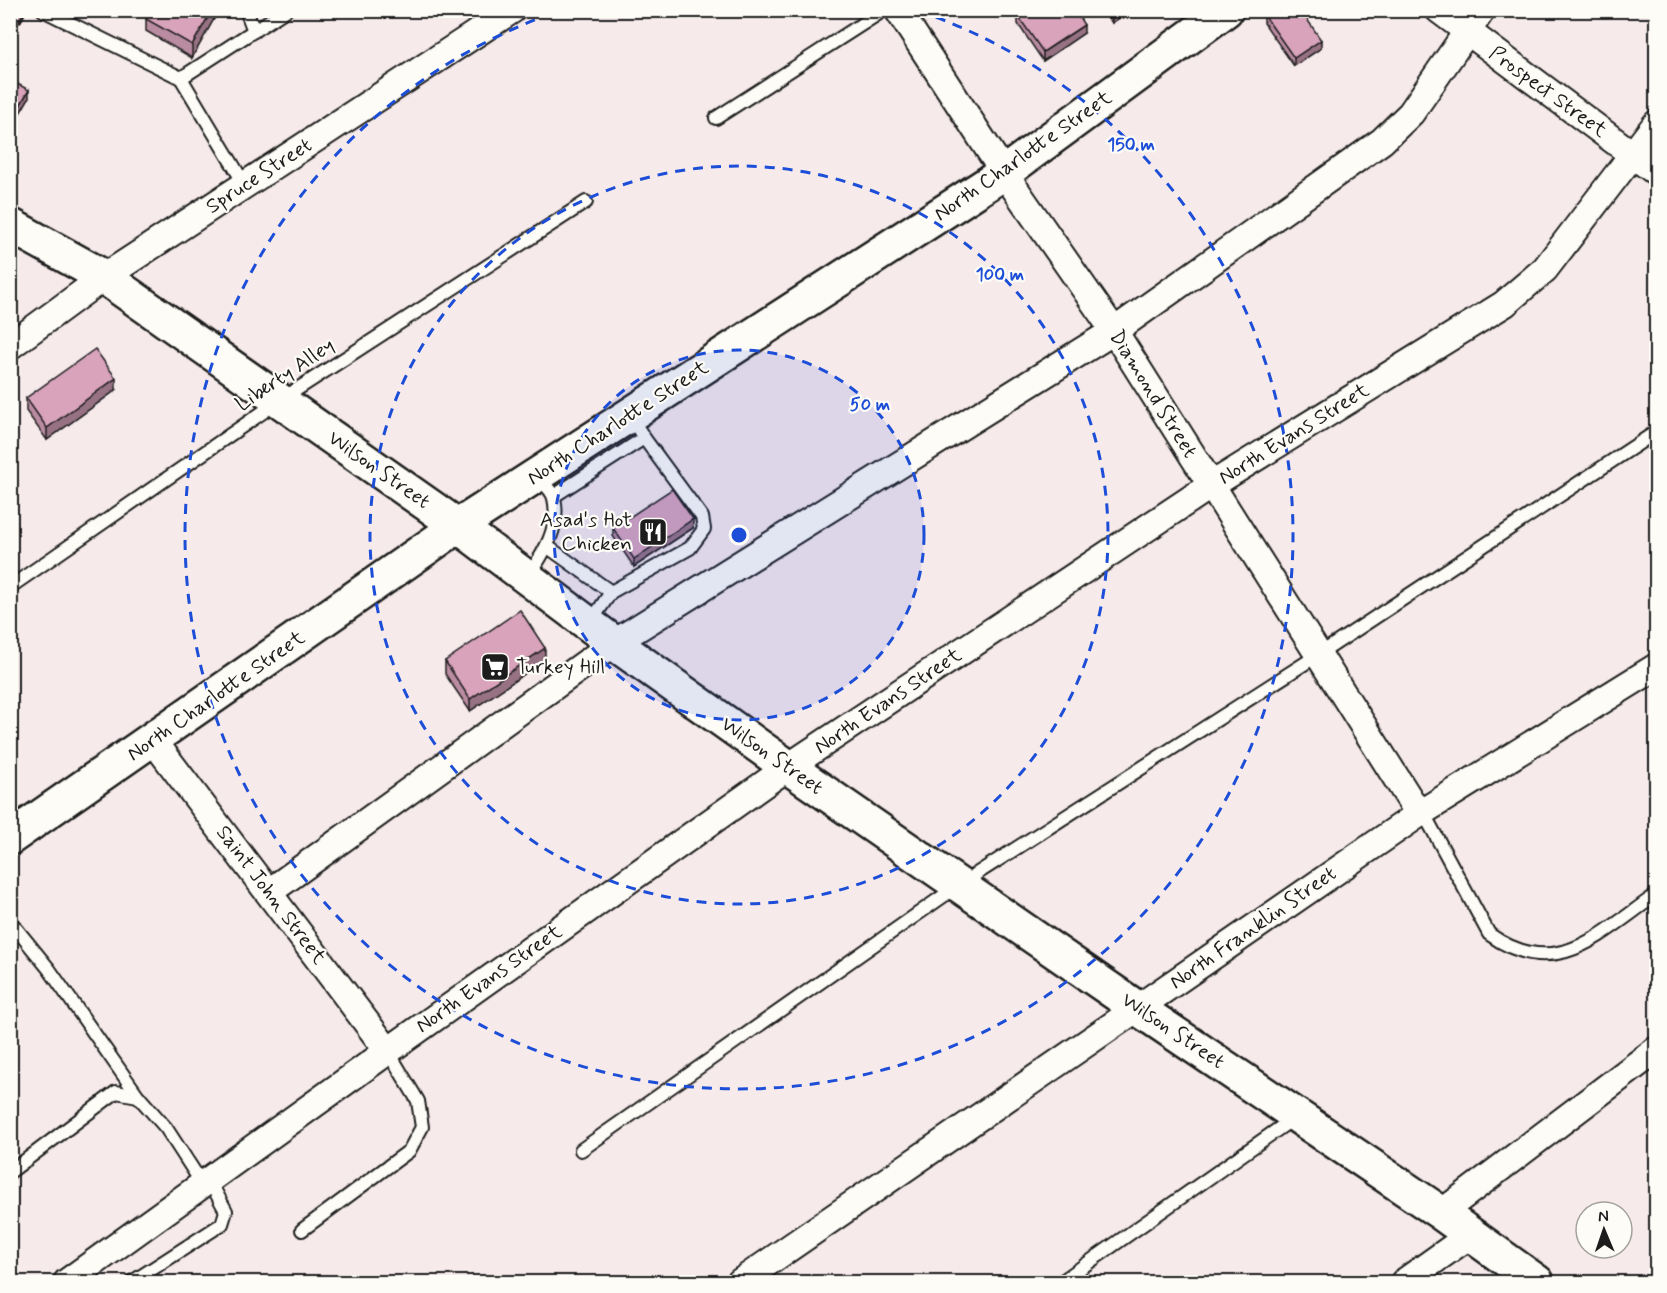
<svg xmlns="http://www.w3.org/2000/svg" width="1667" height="1293" viewBox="0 0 1667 1293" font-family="Mynerve,sans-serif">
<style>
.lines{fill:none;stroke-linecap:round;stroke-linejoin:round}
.lane-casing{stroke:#1c1c1c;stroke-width:16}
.street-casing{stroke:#1c1c1c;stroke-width:30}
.secondary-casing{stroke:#1c1c1c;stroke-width:38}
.lane{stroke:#fdfcf7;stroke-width:12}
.street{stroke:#fdfcf7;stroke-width:26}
.secondary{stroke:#fdfcf7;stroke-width:33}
.wall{fill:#ba8ca1;stroke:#1c1c1c;stroke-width:1.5}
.shaded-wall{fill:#977283;stroke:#1c1c1c;stroke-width:1.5}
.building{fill:#d8a3bb;stroke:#1c1c1c;stroke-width:1.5}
.ring{fill:none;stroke:#1d4ed8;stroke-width:3;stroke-dasharray:10 8}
.labels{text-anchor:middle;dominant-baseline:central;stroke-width:4.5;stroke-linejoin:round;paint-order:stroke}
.street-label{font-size:21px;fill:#1c1c1c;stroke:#fdfcf7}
.poi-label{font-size:21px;fill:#1c1c1c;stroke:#fdfcf7;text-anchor:end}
.centre{fill:#1d4ed8;stroke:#fdfcf7;stroke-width:3}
.ring-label{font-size:18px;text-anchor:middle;font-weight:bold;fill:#1d4ed8;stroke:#fdfcf7;stroke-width:4.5;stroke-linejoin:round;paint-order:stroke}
</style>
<rect width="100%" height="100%" fill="#f6eaeb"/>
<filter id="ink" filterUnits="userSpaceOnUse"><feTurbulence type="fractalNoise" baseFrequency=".0167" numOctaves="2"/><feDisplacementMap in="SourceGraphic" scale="12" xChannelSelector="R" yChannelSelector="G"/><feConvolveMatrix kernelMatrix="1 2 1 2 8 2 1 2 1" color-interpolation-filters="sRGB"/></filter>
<g filter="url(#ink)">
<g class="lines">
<g class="lane-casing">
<g id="lane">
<polyline points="43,10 181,78"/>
<polyline points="246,10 254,31"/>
<polyline points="716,118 884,10"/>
<polyline points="245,185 181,78 286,10"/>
<polyline points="554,496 644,438 630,416"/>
<polyline points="548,547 611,592 690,548 704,529 702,517 644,438"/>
<path d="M 528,577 C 543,554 561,527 554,498 C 552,490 542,482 537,476"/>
<polyline points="10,587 279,401 586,202"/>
<polyline points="590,623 611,592"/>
<path d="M 1423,812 L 1489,934 C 1556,983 1601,933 1656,895"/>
<polyline points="10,921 49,969 138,1096"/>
<polyline points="581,1150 959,885 1318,655 1656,432"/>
<polyline points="10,1172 116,1092 138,1096 166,1128 203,1185"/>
<polyline points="302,1230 409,1151 422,1127 418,1101 388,1051"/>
<polyline points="132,1282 222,1224 226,1211 209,1180"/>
<polyline points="1061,1282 1294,1118"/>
</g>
</g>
<g class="street-casing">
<g id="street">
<polyline points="898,10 1004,173 1114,331 1419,814"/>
<polyline points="1439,10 1656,172"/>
<polyline points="10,346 104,277 512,10"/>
<polyline points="153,740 388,1051"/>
<polyline points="269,892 614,643 1114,331 1382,141 1411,113 1482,10"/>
<polyline points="1441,1213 1656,1050"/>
<polyline points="67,1282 388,1051 788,767 1210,486 1504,304 1545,269 1656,124"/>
<polyline points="740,1282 1419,814 1656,667"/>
<polyline points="1404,1282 1470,1235"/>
</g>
</g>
<g class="secondary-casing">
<g id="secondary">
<polyline points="10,225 104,277 458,526 614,643 788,767 1137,1008 1441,1213 1537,1282"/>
<polyline points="10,838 458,526 1004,173 1226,10"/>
</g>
</g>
<use href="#lane" class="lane"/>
<use href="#street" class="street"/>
<use href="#secondary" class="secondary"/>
</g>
<g class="wall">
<polygon points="219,10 192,58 146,31 146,19"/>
<polygon points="1103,10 1131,10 1112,23"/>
<polygon points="10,13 24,15 20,23 10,18"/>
<polygon points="1264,15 1321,48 1294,66 1264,23"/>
<polygon points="1018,16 1084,33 1043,61 1018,24"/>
<polygon points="116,390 47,440 26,411 26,398"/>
<polygon points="613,528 693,528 634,567 613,536"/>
<polygon points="545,660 470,711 445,674 445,661"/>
</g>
<g class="shaded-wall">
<polygon points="212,10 219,10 192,58 192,45"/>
<polygon points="1119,10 1131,10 1112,23 1112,15"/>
<polygon points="24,11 24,15 20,23 20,19"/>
<polygon points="1084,25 1084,33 1043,61 1043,52"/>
<polygon points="1321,40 1321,48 1294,66 1294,58"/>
<polygon points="29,90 29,98 10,130 10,122"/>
<polygon points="116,378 116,390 47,440 47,428"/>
<polygon points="693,519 693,528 634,567 634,559"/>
<polygon points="545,648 545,660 470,711 470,699"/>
</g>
<g class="building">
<polygon points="12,10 24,10 24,11 20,19 10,14"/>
<polygon points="151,10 212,10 192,45 146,19"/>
<polygon points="1026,10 1075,10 1084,25 1043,52 1018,16"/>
<polygon points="1109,10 1119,10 1112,15"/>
<polygon points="1271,10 1301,10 1321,40 1294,58 1264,15"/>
<polygon points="10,80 29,90 10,122"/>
<polygon points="95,349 116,378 47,428 26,398"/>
<polygon points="672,489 693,519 634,559 613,528"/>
<polygon points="520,610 545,648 470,699 445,661"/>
</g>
</g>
<circle cx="739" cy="535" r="185" fill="#1d4ed8" fill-opacity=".12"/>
<g class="ring">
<circle cx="739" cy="535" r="185"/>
<circle cx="739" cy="535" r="369"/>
<path d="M919 11A554 554 0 1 1 559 11"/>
</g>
<defs>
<g id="restaurant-square" transform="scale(1.5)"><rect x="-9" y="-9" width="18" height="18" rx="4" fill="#1c1c1c" stroke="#fdfcf7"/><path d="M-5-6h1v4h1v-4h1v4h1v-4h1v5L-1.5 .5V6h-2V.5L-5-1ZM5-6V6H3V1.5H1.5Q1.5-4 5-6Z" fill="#fff"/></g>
<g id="supermarket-square" transform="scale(1.5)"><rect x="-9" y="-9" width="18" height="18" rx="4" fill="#1c1c1c" stroke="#fdfcf7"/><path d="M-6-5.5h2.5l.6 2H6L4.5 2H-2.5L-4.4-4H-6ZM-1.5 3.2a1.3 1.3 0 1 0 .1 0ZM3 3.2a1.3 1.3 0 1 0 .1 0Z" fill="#fff"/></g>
</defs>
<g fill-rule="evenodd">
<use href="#restaurant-square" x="653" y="532"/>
<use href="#supermarket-square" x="495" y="667"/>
</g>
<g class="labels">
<g class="street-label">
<text transform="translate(1548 92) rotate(36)">Prospect Street</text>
<text transform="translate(1023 156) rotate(-35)">North Charlotte Street</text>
<text transform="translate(259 176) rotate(-33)">Spruce Street</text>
<text transform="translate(285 375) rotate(-34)">Liberty Alley</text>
<text transform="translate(1153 394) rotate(58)">Diamond Street</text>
<text transform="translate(618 423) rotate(-33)">North Charlotte Street</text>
<text transform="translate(1294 434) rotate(-32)">North Evans Street</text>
<text transform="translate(379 470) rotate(35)">Wilson Street</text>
<text transform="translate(216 696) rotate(-35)">North Charlotte Street</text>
<text transform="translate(888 701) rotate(-34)">North Evans Street</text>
<text transform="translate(772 756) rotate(35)">Wilson Street</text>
<text transform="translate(271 895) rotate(53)">Saint John Street</text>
<text transform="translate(1253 928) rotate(-35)">North Franklin Street</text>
<text transform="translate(489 979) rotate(-35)">North Evans Street</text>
<text transform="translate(1173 1031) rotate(34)">Wilson Street</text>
</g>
<g class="poi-label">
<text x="632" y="520">Asad's Hot<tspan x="632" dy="24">Chicken</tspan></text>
<text x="516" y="667" text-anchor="start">Turkey Hill</text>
</g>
</g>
<circle cx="739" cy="535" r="9" class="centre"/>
<g class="ring-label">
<text x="1131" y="150">150 m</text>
<text x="1000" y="280">100 m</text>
<text x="870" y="410">50 m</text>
</g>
<rect width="1667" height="1293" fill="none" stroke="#fdfcf7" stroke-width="36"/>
<rect x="18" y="18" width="1631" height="1257" fill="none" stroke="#1c1c1c" stroke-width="2" filter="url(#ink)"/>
<g transform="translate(1604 1230) rotate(358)"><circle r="28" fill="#fdfcf7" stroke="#a3a29f" stroke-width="1.5"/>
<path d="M0-4.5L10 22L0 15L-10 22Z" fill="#1c1c1c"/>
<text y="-9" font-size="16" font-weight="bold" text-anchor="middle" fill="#1c1c1c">N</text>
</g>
</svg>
